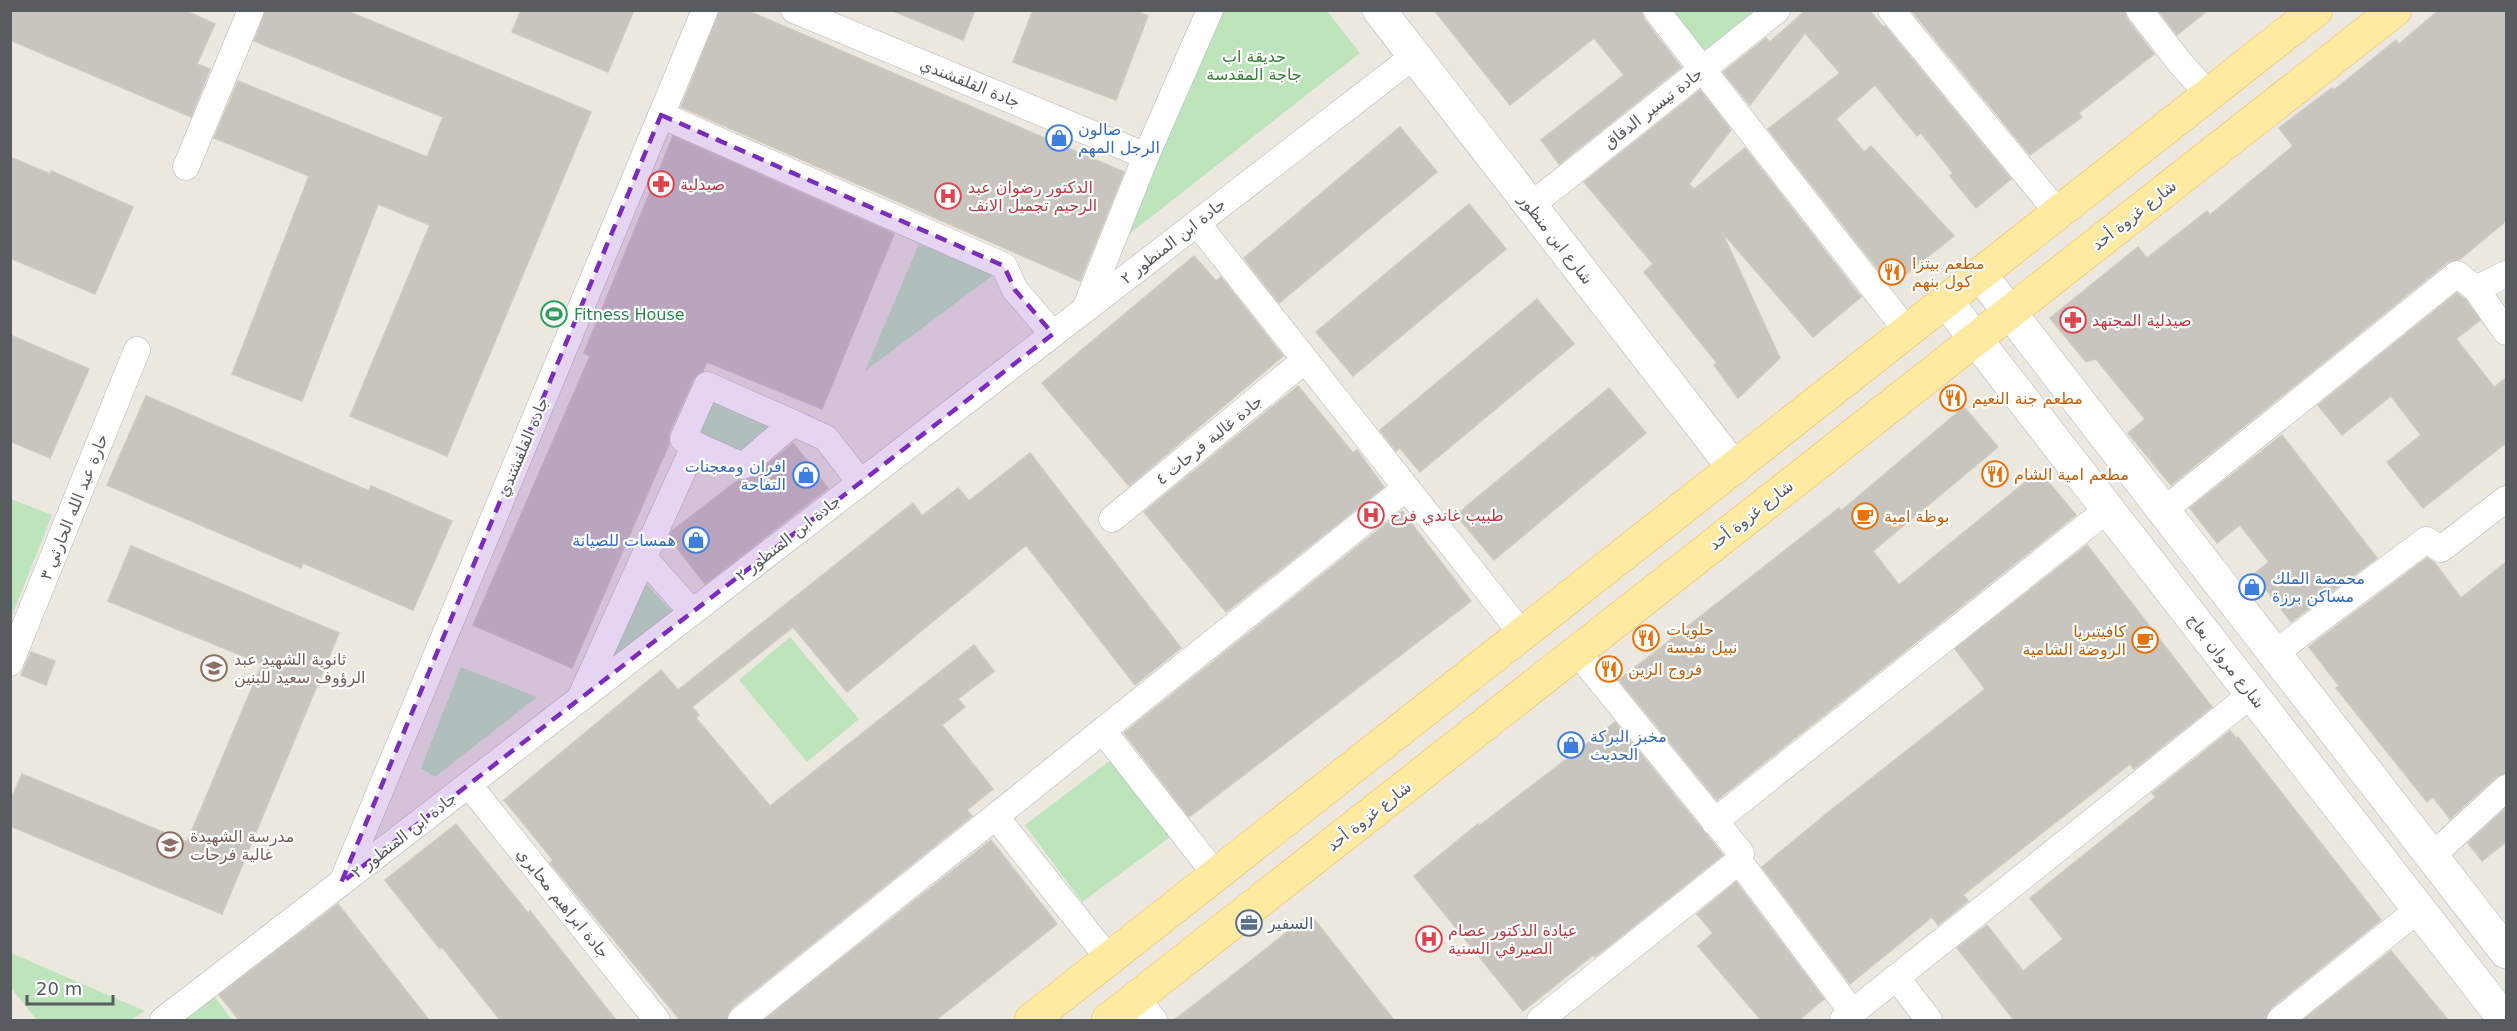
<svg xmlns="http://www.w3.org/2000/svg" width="2517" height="1031" viewBox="0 0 2517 1031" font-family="'DejaVu Sans',Cairo,sans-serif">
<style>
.green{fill:#bde4bb}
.building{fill:#c8c5bf;stroke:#d0c9be;stroke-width:1.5}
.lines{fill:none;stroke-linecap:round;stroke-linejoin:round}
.street-casing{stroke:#b2b6ba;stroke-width:27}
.secondary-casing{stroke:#b3b7bd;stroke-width:34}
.primary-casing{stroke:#f0bc54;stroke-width:34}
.street{stroke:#fff;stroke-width:26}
.secondary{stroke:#fff;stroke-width:33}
.primary{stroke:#feeaa1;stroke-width:33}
.marked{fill:#7b2cbf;fill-opacity:0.2;stroke:#7b2cbf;stroke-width:4.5;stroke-dasharray:12 8;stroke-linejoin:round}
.labels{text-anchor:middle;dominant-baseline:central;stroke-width:4.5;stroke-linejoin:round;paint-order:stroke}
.park-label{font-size:16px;fill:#358334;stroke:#fff}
.street-label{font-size:16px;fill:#585c61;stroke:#fff}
.shop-label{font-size:16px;fill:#366cbe;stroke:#fff;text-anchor:start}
.health-label{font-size:16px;fill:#be3a42;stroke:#fff;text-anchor:start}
.food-label{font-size:16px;fill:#c56008;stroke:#fff;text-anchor:start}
.leisure-label{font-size:16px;fill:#27864d;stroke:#fff;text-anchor:start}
.education-label{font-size:16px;fill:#785e54;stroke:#fff;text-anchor:start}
.service-label{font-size:16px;fill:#4e5e75;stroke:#fff;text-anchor:start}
</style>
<rect width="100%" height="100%" fill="#ece8df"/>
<g class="green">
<polygon points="1217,11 1327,11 1360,53 1128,235"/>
<polygon points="1656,11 1777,11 1702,69"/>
<polygon points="919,244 993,275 865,371"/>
<polygon points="710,390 782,423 740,459 689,435"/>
<polygon points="11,499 52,515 11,618"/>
<polygon points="639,577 680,619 599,676"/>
<polygon points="790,637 859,719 807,762 739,680"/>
<polygon points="461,667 537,697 435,777 421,768"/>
<polygon points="1112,759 1170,837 1082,902 1025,825"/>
<polygon points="11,953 145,1011 131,1020 37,1020 11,988"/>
<polygon points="207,987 232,1020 163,1020"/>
</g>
<g class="building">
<polygon points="10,10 184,10 215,24 197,64 210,69 191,117 10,40"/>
<polygon points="266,10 345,10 591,112 447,456 350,416 430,225 378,204 302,401 232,374 309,176 214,138 238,81 427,157 443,117 254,41"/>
<polygon points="521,10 634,10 608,72 512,32"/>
<polygon points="720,10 746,10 1124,172 1080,281 681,107"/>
<polygon points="891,10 975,10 963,40"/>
<polygon points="1033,10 1134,10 1148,16 1116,100 1013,62"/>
<polygon points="1434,10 1641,10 1644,19 1681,67 1559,164 1541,140 1624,75 1594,38 1510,105"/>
<polygon points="1806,10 1869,10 1883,27 1885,26 2011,179 1976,208 1950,176 1953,173 1921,133 1917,136 1875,85 1836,119 1864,152 1871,146 1954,236 1891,286 1768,129 1840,73 1805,33 1750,105 1723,72 1766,38 1770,42"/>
<polygon points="1911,10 2124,10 2127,19 2154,54 2079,113 2082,117 2030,155"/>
<polygon points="2158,10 2208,10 2177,35"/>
<polygon points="2439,10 2506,10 2506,221 2460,259 2448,262 2171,485 2128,433 2145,419 2096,359 2086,362 2050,318 2138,247 2147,258 2207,211 2210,215 2293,146 2279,128 2332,88 2334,90 2396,40 2399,44"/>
<polygon points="1700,90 1731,130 1689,184 1694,189 1745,148 1861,297 1813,337 1722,232 1780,358 1738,398 1714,365 1717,363 1644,272 1653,264 1584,182"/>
<polygon points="1400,127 1437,172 1279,303 1244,258"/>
<polygon points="673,136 894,234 822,409 707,362 703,371 694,378 669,433 669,444 572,668 473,625 590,356 584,353"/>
<polygon points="10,157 50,174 51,171 133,207 95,294 10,258"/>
<polygon points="1469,204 1506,249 1353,376 1316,332"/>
<polygon points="1194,256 1216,281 1221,277 1283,356 1129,486 1042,383"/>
<polygon points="2457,293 2465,299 2480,320 2456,339 2494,387 2506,378 2506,443 2423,508 2387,462 2421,435 2391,396 2342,435 2318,405"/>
<polygon points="1537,299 1574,344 1420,472 1400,448 1396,451 1380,430"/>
<polygon points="10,335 89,369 50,458 10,441"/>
<polygon points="1298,386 1353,453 1357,450 1384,487 1226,612 1144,512"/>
<polygon points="1609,388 1646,433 1494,560 1456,515"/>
<polygon points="146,396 369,491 371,486 452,521 413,610 303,563 301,568 107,485"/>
<polygon points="1964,407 1998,447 1873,551 1899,585 2039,471 2076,515 1717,800 1619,680 1839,508 1841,511"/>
<polygon points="2282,435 2377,558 2291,622 2254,574 2269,562 2240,525 2217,543 2190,508"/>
<polygon points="793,443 828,488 705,584 669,538 672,531 738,480 746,481 753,477"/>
<polygon points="1030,453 1181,648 1135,685 1026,545 847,692 793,627 692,707 699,715 696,718 770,806 974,645 994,671 958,699 965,707 942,725 993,789 967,810 972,816 732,1008 726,1020 680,1020 552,865 550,863 553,860 504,800 661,670 678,690 913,503 922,516 958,488 969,501"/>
<polygon points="1402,511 1471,601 1189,817 1124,733"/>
<polygon points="2087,545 2212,707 2134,769 2130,764 1963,895 1968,901 1938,925 1932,917 1850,984 1762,867 1826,814 1985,689 1955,649"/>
<polygon points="131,546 339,633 222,914 10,826 10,802 22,774 187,842 262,664 108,601"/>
<polygon points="2427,558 2434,562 2461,598 2506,562 2506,773 2496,777 2450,819 2433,797 2427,802 2336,688 2339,686 2309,647"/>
<polygon points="31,652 55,661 46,685 21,675"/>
<polygon points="1615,722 1723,855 1595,957 1593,955 1523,1011 1414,876 1478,824 1479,826"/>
<polygon points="2230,731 2236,738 2238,737 2381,920 2271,1008 2265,1020 2014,1020 1957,948 1987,925 2023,971 2063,939 2030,898 2156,797 2152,793"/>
<polygon points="2506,808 2506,842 2482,861 2468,843"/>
<polygon points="456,824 528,913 530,911 616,1020 500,1020 442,947 440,949 385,880"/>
<polygon points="991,840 1057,924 936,1020 764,1020"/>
<polygon points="1736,882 1824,999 1799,1020 1761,1020 1698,946 1713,933 1697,914"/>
<polygon points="338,904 429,1020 239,1020 219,995"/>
<polygon points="1310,914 1394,1020 1174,1020 1234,974"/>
<polygon points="2391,951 2448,1020 2303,1020"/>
</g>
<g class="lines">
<g class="street-casing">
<g id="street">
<polyline points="794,10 1146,156"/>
<polyline points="1656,10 1907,331"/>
<polyline points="1891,10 2059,214"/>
<polyline points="2139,10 2181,64 2209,95"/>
<polyline points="661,115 1004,266 1015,290 1053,334"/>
<polyline points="186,167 251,10"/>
<polyline points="1530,206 1777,10"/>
<polyline points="1197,223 1522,634"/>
<polyline points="2476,289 2506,274"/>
<polyline points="1085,309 1146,156 1210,10"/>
<polygon points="707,385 793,423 743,466 683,439"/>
<polyline points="793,423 826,438 860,482"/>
<polyline points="2164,510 2457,274 2476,289 2506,332"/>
<polyline points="1112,519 1305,360"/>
<polyline points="644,558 692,612"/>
<polyline points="1577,652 1741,853 1739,861 1853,1013"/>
<polyline points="2275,653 2426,540 2441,549 2506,499"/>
<polyline points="10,663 137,350"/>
<polyline points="581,696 695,444"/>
<polyline points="1103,731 1216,875"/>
<polyline points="469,785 657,1020"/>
<polyline points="996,817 1109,959"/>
<polyline points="1714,822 2108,509"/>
<polyline points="2432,856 2506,788"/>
<polyline points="343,880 705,10"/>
<polyline points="1896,977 1929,1020"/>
<polyline points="1137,998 1154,1020"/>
<polyline points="163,1020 1414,56"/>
<polyline points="741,1020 1406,488"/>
<polyline points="1540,1020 1739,861"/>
<polyline points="1843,1020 2252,694"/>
<polyline points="2280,1020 2419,909"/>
</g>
</g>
<g class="secondary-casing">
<g id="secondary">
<polyline points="1379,10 1734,468"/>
<polyline points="1980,274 2506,952"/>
<polyline points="1946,301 2505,1020"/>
</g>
</g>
<g class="primary-casing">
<g id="primary">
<polyline points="1031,1020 2316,10"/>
<polyline points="1108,1020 2395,10"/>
</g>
</g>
<use href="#street" class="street"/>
<use href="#secondary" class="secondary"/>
<use href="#primary" class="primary"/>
</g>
<path class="marked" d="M 661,115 L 1004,266 L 1015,290 L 1053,334 L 341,883 Z"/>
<defs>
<g id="shop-ring" transform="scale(1.35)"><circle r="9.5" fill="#fff" stroke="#3f7fe0" stroke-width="1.5"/><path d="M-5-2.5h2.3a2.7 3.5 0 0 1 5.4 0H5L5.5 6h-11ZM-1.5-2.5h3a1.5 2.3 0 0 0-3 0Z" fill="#3f7fe0"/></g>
<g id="pharmacy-ring" transform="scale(1.35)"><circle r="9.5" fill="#fff" stroke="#e0444e" stroke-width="1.5"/><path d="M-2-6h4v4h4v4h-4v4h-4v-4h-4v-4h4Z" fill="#e0444e"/></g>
<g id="hospital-ring" transform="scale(1.35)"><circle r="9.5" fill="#fff" stroke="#e0444e" stroke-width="1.5"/><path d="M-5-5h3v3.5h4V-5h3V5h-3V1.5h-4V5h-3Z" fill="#e0444e"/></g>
<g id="restaurant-ring" transform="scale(1.35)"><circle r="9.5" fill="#fff" stroke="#e8710a" stroke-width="1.5"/><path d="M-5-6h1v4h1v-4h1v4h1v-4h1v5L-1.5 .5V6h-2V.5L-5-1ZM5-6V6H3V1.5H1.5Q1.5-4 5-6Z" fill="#e8710a"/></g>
<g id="stadium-ring" transform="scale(1.35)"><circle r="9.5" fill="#fff" stroke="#2e9e5b" stroke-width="1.5"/><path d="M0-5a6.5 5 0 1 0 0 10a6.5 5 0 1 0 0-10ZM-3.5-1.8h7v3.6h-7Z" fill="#2e9e5b"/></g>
<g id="cafe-ring" transform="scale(1.35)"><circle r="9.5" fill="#fff" stroke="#e8710a" stroke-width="1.5"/><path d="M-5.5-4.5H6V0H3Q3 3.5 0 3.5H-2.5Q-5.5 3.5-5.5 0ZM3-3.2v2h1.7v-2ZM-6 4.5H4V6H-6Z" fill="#e8710a"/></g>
<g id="school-ring" transform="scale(1.35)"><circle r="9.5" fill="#fff" stroke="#8d6e63" stroke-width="1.5"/><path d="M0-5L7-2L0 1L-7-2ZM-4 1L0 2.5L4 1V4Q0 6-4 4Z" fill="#8d6e63"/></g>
<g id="office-ring" transform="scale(1.35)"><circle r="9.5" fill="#fff" stroke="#5c6f8a" stroke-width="1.5"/><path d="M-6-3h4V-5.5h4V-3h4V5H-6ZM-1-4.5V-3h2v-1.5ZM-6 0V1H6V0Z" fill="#5c6f8a"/></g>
</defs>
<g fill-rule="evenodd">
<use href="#shop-ring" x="1059" y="138"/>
<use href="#pharmacy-ring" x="661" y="184"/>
<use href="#hospital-ring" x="948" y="196"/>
<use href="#restaurant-ring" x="1892" y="272"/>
<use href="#stadium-ring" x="554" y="314"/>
<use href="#pharmacy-ring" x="2073" y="320"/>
<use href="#restaurant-ring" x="1953" y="398"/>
<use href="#restaurant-ring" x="1995" y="474"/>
<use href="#shop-ring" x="806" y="475"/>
<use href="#hospital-ring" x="1371" y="515"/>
<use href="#cafe-ring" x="1865" y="516"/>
<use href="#shop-ring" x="696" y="540"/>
<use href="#shop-ring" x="2252" y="587"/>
<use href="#restaurant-ring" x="1646" y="638"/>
<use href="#cafe-ring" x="2145" y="640"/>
<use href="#school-ring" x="214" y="668"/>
<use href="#restaurant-ring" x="1609" y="669"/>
<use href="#shop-ring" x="1571" y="745"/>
<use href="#school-ring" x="170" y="845"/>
<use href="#office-ring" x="1249" y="923"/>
<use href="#hospital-ring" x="1429" y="939"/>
</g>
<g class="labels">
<g class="park-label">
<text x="1254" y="56">حديقة اب<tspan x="1254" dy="18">جاجة المقدسة</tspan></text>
</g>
<g class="street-label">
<text transform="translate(970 83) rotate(22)">جادة القلقشندي</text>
<text transform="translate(1653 108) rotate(-38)">جادة تيسير الدقاق</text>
<text transform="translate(2134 215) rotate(-38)">شارع غزوة أحد</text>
<text transform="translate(1556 239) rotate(52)">شارع ابن منظور</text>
<text transform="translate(1173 241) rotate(-38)">جادة ابن المنظور ٢</text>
<text transform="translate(1209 440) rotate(-39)">جادة غالية فرحات ٤</text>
<text transform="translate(523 447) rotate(-67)">جادة القلقشندي</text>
<text transform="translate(74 507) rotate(-68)">حارة عبد الله الحارثي ٣</text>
<text transform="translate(1751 515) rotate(-38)">شارع غزوة أحد</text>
<text transform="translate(788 538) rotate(-38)">جادة ابن المنظور ٢</text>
<text transform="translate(2226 661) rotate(52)">شارع مروان بعاج</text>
<text transform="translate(1369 816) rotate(-38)">شارع غزوة أحد</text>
<text transform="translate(404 835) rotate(-38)">جادة ابن المنظور ٢</text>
<text transform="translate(563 903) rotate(51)">جادة ابراهيم محايري</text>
</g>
<g class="shop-label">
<text x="1078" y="129">صالون<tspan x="1078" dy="18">الرجل المهم</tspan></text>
<text x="786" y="466" text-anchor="end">افران ومعجنات<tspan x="786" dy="18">التفاحة</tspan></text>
<text x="676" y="540" text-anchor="end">همسات للصيانة</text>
<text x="2272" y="578">محمصة الملك<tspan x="2272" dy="18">مساكن برزة</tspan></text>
<text x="1590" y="736">مخبز البركة<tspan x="1590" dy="18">الحديث</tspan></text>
</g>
<g class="health-label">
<text x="680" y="184">صيدلية</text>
<text x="968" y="187">الدكتور رضوان عبد<tspan x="968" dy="18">الرحيم تجميل الانف</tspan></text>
<text x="2092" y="320">صيدلية المجتهد</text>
<text x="1390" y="515">طبيب غاندي فرح</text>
<text x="1448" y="930">عيادة الدكتور عصام<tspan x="1448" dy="18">الصيرفي السنية</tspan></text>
</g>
<g class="food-label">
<text x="1912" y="263">مطعم بيتزا<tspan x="1912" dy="18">كول بنهم</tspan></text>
<text x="1972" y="398">مطعم جنة النعيم</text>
<text x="2014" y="474">مطعم امية الشام</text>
<text x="1884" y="516">بوظة امية</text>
<text x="1666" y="629">حلويات<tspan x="1666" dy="18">نبيل نفيسة</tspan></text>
<text x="2126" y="631" text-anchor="end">كافيتيريا<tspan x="2126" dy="18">الروضة الشامية</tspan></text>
<text x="1628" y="669">فروج الزين</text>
</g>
<g class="leisure-label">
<text x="574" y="314">Fitness House</text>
</g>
<g class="education-label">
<text x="234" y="659">ثانوية الشهيد عبد<tspan x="234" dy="18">الرؤوف سعيد للبنين</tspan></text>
<text x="190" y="836">مدرسة الشهيدة<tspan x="190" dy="18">غالية فرحات</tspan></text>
</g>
<g class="service-label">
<text x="1268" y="923">السفير</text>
</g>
</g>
<rect width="2517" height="1031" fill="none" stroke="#585c61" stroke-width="24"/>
<path d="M27 995v9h86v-9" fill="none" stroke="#585c61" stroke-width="3"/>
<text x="36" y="995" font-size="18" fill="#585c61" stroke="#ffffff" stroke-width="4.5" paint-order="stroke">20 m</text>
</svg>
